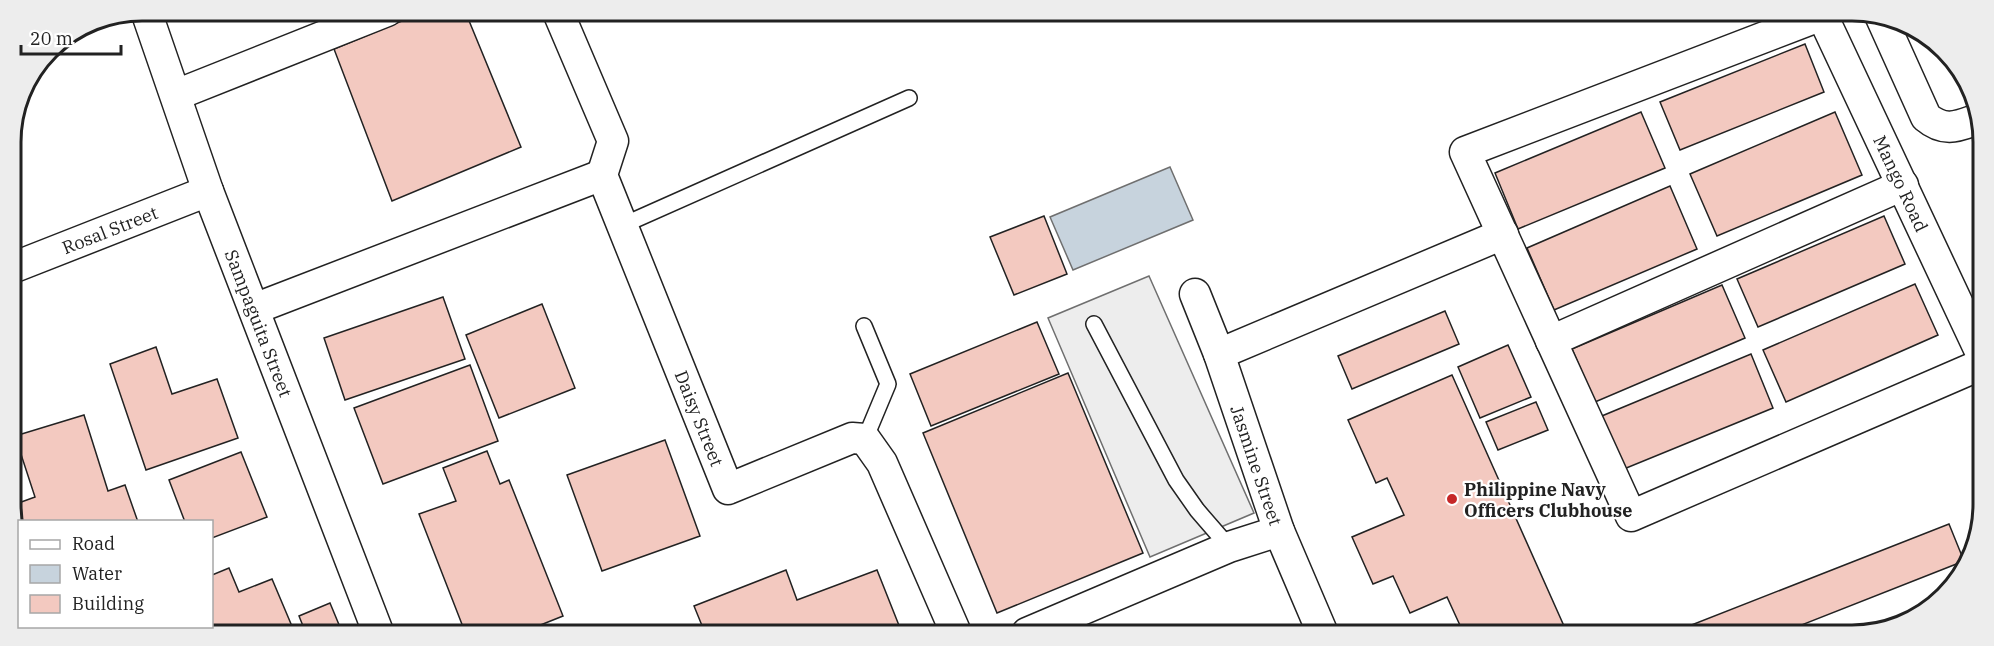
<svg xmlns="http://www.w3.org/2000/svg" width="1994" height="646" viewBox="0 0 1994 646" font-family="'IBM Plex Serif',serif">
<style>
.parking{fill:#ededed;stroke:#6f6f6f;stroke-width:1.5}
.water{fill:#c7d3dd;stroke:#6f6f6f;stroke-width:1.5}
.building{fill:#f3c9c0;stroke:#222;stroke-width:1.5}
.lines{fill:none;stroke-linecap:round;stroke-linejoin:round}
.service-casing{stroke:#222;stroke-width:18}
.minor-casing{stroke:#222;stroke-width:33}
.service{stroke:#fff;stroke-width:15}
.minor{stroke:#fff;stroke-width:30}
.poi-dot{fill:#c62828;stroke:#fff;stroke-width:2}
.labels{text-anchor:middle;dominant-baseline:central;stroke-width:4.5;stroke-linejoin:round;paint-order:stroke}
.street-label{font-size:18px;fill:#222;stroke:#fff}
.poi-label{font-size:18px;font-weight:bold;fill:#222;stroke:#fff;text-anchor:start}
.rim{fill:none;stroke:#222;stroke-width:3}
</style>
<rect width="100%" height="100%" fill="#fff"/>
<polygon class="parking" points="1149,276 1254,513 1150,557 1048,318"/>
<polygon class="water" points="1170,167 1193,220 1073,270 1050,217"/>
<g class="building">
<polygon points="426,11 465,11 521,147 392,201 334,49"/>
<polygon points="1805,44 1824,92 1680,150 1660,102"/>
<polygon points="1641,112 1665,168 1518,229 1495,173"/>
<polygon points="1835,112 1862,175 1717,236 1690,174"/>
<polygon points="1670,186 1697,249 1554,310 1527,248"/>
<polygon points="1044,216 1067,274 1014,295 990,237"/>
<polygon points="1884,216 1905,264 1758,327 1737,279"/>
<polygon points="1915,284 1938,335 1786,402 1763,350"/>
<polygon points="1722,285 1745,338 1595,402 1572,349"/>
<polygon points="443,297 465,359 345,400 324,338"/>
<polygon points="542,304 575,388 499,418 466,335"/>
<polygon points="1445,311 1459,344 1352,389 1338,356"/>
<polygon points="1037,322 1059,374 931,426 910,374"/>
<polygon points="1508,345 1531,397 1480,418 1458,367"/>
<polygon points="156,347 172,394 217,379 238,438 146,470 110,364"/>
<polygon points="1751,354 1773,408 1619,471 1597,418"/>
<polygon points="470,365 498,441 383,484 354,408"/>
<polygon points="1068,373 1143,553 997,613 923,433"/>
<polygon points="1452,375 1568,635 1464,634 1447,597 1410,613 1393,576 1373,584 1352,537 1404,515 1387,478 1376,483 1348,420"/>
<polygon points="1536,402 1548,430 1498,450 1486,422"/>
<polygon points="84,415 108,491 125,485 138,522 20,522 20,543 13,529 13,505 35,497 15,436"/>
<polygon points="665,440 700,536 602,571 567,475"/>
<polygon points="487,451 500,484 509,480 563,616 523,632 465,632 419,514 456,501 443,468"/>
<polygon points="241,452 267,517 212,538 212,522 185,522 169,480"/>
<polygon points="1949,524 1964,561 1776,635 1666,635"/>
<polygon points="229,568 239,592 272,579 294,631 184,631 182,626 212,626 212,575"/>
<polygon points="786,570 797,600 877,570 902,633 692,632 703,628 694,606"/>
<polygon points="330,603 342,632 305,631 299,616"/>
<polygon points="128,626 173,626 175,631 130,631"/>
</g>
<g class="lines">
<g class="service-casing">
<g id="service">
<polyline points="621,226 909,98"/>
<polyline points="1094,324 1176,480 1197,510 1229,547"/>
<polyline points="864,326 888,384 865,439"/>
</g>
</g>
<g class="minor-casing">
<g id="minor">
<path id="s1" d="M 146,11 L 208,191 L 378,632"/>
<path id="s2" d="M 558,12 L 613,141 L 602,175 L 728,489 L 852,438 L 865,439 L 882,463 L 956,633"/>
<polyline points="1822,15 1465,152 1631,516 1980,365"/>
<path id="s3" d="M 1822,15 L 1980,351"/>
<path d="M 1880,15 L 1926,117 C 1946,134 1960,125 1981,118"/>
<polyline points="176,95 387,11"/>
<path id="s4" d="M 12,268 L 208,191"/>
<path id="s5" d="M 1195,294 L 1219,354 L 1279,531 L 1323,634"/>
<polyline points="254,309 602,175"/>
<polyline points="1551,341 1903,185"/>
<polyline points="1219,354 1503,234"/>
<polyline points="1027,633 1229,547 1279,531"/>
</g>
</g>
<use href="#service" class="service"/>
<use href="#minor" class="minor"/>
</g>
<circle class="poi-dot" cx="1452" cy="499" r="6"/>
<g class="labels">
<g class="street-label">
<text stroke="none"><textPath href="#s3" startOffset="186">Mango Road</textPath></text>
<text stroke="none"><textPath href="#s4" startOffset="105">Rosal Street</textPath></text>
<text stroke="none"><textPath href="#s1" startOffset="332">Sampaguita Street</textPath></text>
<text stroke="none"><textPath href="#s2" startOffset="438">Daisy Street</textPath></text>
<text stroke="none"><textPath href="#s5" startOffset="182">Jasmine Street</textPath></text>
</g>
<g class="poi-label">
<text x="1464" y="489">Philippine Navy<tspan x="1464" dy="21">Officers Clubhouse</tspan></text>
</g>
</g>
<path d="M0 0H1994V646H0ZM142 21H1852A121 121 0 0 1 1973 142V504A121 121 0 0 1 1852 625H142A121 121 0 0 1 21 504V142A121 121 0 0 1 142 21Z" fill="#ededed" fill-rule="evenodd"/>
<path class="rim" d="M142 21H1852A121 121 0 0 1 1973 142V504A121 121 0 0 1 1852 625H142A121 121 0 0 1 21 504V142A121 121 0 0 1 142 21Z"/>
<rect x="18" y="520" width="195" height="108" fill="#ffffff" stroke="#a7a7a7" stroke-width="1.5"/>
<rect x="30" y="540" width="30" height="9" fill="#ffffff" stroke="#a7a7a7" stroke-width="1.5"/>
<text x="72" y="550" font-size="18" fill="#222222">Road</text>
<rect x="30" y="565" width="30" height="18" fill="#c7d3dd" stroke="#a7a7a7" stroke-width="1.5"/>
<text x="72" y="580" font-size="18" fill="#222222">Water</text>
<rect x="30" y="595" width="30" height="18" fill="#f3c9c0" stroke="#a7a7a7" stroke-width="1.5"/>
<text x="72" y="610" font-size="18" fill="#222222">Building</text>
<path d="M21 45v9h100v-9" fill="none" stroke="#222222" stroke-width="3"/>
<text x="30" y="45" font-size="18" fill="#222222" stroke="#ffffff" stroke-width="4.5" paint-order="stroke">20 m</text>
</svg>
